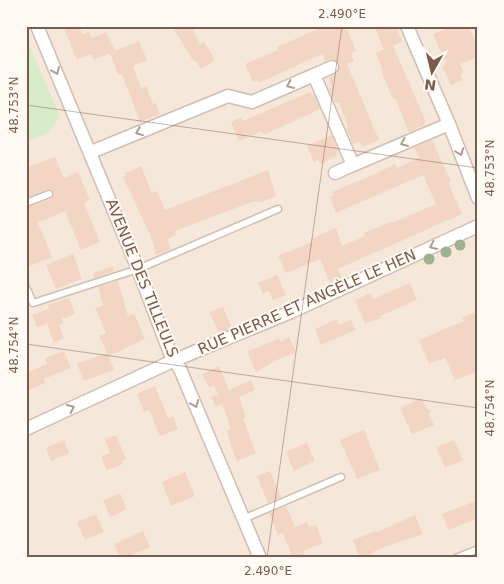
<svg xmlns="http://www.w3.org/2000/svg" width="504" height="584" viewBox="0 0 504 584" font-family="'DejaVu Sans',sans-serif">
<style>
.residential{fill:#f5e8da}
.green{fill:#d8ecc9}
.building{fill:#f3d5c3}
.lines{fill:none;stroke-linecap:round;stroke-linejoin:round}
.lane-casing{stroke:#d1beb0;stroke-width:9}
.street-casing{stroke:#d1beb0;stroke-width:15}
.lane{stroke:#fff;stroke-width:6}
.street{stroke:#fff;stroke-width:12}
.tree{fill:#a0b28e}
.oneway{stroke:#af9d94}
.ticks{fill:none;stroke:#7a5c4d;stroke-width:1;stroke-opacity:0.45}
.labels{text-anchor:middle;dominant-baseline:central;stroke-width:4;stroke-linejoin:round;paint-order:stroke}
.street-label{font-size:15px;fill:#7a5c4d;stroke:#fffaf3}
.neatline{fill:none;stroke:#7a5c4d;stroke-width:2}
.ticks-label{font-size:12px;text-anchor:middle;fill:#7a5c4d}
</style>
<rect width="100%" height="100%" fill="#fdf6ec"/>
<rect class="residential" x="26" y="26" width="452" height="532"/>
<polygon class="green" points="26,38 60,116 48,133 26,142"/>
<g class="building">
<polygon points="63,26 79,26 82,34 89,32 92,38 106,32 115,51 94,60 91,54 77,60"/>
<polygon points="172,26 201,26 193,31 200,44 204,42 215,60 201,69 196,61 194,62"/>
<polygon points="325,26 346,26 356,51 351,53 354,61 347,64 379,140 362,147 360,142 353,144 346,128 348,127 339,102 335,103 329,89 332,87 329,78 338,72 340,68 339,63 336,60 332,59 325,61 322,54 259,83 257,80 253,82 245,64 278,50 277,47"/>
<polygon points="374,26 396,26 402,42 393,46 426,122 424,122 425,125 409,132 395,98 393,99 381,71 383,71 376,53 384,49"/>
<polygon points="453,26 468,26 478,45 478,57 460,64 464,72 460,74 463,80 451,85 442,66 446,64 433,34"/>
<polygon points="139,41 147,60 133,66 141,88 146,86 151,99 153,104 156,103 160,114 140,122 122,74 118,75 110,53"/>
<polygon points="310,92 312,95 314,94 320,109 264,135 262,131 239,141 231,122 241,117 243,121"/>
<polygon points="331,135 338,152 336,153 337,156 320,164 319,160 314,162 307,146"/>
<polygon points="432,140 451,182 448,183 462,214 338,269 342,278 330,283 320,259 286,273 278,256 312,242 311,239 336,228 342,246 365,236 364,233 392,221 392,223 436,204 423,175 336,213 330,197 334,195 332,192 377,173 395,164 397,168 419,158 414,148"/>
<polygon points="55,157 64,178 78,172 90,200 84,203 100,242 81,250 65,211 38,223 52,257 30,266 26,257 26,208 51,199 54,194 52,190 48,189 26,198 26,168"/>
<polygon points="141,166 152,193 157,191 165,210 268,170 276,196 260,203 259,201 252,202 175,231 176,235 167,239 171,249 156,255 151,237 123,177 126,176 125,173"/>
<polygon points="73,254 82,279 56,289 46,265"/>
<polygon points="113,266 114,271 95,278 93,273"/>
<polygon points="277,275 286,295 273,300 269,291 263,294 258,283"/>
<polygon points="118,281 128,316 134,313 145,339 109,356 114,370 84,381 77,364 107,353 99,336 106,333 95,308 103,305 98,287"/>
<polygon points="410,283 417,300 380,316 381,318 365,324 355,300 371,293 373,299"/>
<polygon points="69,298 75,314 62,319 64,323 59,325 64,338 54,343 47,324 37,327 32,315 49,309 48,305"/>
<polygon points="223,307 232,328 219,333 209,312"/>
<polygon points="478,311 478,371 455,380 445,358 429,364 419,340 464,321 462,318"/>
<polygon points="337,319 339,325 351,320 356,330 321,345 315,329"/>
<polygon points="289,337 296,352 277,360 256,372 247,352 279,338 280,342"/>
<polygon points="64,351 71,368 44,379 45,383 26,391 26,373 47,364 45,358"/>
<polygon points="219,366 229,390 251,380 255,390 239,397 246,417 243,418 256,453 237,461 229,442 230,441 227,431 231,429 227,417 222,404 216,407 211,397 218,394 214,385 209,387 202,374"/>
<polygon points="155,386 168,418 173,416 178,429 160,436 149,410 144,412 137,394"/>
<polygon points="421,398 427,409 431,410 429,415 434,425 412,434 400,408"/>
<polygon points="364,430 380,470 357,479 340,440"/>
<polygon points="116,435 126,459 122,461 123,464 107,470 101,456 110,453 105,439"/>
<polygon points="64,440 69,453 51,461 46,448"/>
<polygon points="454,440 463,460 445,468 436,447"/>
<polygon points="307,443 315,461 294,471 286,452"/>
<polygon points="270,471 281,497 268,503 257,476"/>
<polygon points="185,472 195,496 171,506 162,482"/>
<polygon points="120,493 127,509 110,517 103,500"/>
<polygon points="478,500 478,518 449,530 442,514"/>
<polygon points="286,506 295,527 307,522 309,527 316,525 323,543 303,551 305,558 293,558 283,533 278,535 269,513"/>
<polygon points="96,514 104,532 85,540 77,522"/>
<polygon points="415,515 423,534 384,547 373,552 373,554 360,558 353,540 376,531 377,532"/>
<polygon points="143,531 150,547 125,558 120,558 114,544"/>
</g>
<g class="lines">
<g class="lane-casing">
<g id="lane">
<polyline points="26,203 49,194"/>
<polyline points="26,287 33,303 138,269 278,209"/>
<polyline points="243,519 341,477"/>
<polyline points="456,558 478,549"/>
</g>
</g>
<g class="street-casing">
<g id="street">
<polyline points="37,26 138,269 170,353 180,369 260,558"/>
<polyline points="407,26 449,124 478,198"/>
<polyline points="314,75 332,67"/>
<polyline points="91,152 228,96 252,102 314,75 353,165 449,124"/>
<polyline points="335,173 353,165"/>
<polyline points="26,429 175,360 291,312 478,226"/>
</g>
</g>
<use href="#lane" class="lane"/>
<use href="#street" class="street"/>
</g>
<g class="tree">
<circle cx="460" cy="245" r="5.5"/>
<circle cx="446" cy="252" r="5.5"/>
<circle cx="429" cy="259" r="5.5"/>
</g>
<defs><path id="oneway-chevron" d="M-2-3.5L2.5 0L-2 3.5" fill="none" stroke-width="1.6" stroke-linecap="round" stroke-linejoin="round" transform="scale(1.25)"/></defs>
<g class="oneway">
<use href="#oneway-chevron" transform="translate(56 71) rotate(67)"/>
<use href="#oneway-chevron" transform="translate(290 85) rotate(156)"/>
<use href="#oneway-chevron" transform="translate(139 132) rotate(158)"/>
<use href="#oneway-chevron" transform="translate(404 143) rotate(156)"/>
<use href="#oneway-chevron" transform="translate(460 152) rotate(69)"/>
<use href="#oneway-chevron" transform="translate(433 246) rotate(155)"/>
<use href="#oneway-chevron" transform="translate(195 404) rotate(67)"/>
<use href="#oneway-chevron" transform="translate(71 408) rotate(-25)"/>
</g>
<path class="ticks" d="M 26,105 L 478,168M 26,344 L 478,408M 267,558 L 342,26"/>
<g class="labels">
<g class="street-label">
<text transform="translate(142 278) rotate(68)">AVENUE DES TILLEULS</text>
<text transform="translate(307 302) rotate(-24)">RUE PIERRE ET ANGÈLE LE HEN</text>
</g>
</g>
<rect width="504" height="584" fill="none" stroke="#fffaf3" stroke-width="55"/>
<g transform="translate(432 72) rotate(188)" stroke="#fffaf3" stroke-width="4" paint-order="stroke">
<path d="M0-4L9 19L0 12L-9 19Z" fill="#7a5c4d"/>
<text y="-8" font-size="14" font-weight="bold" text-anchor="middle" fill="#7a5c4d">N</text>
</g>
<rect x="28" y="28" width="448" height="528" class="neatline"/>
<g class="ticks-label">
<text x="342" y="18">2.490°E</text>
<text transform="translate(14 105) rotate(-90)" y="4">48.753°N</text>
<text transform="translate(490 168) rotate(-90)" y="4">48.753°N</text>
<text transform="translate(14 345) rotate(-90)" y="4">48.754°N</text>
<text transform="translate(490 408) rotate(-90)" y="4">48.754°N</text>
<text x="268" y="575">2.490°E</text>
</g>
</svg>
